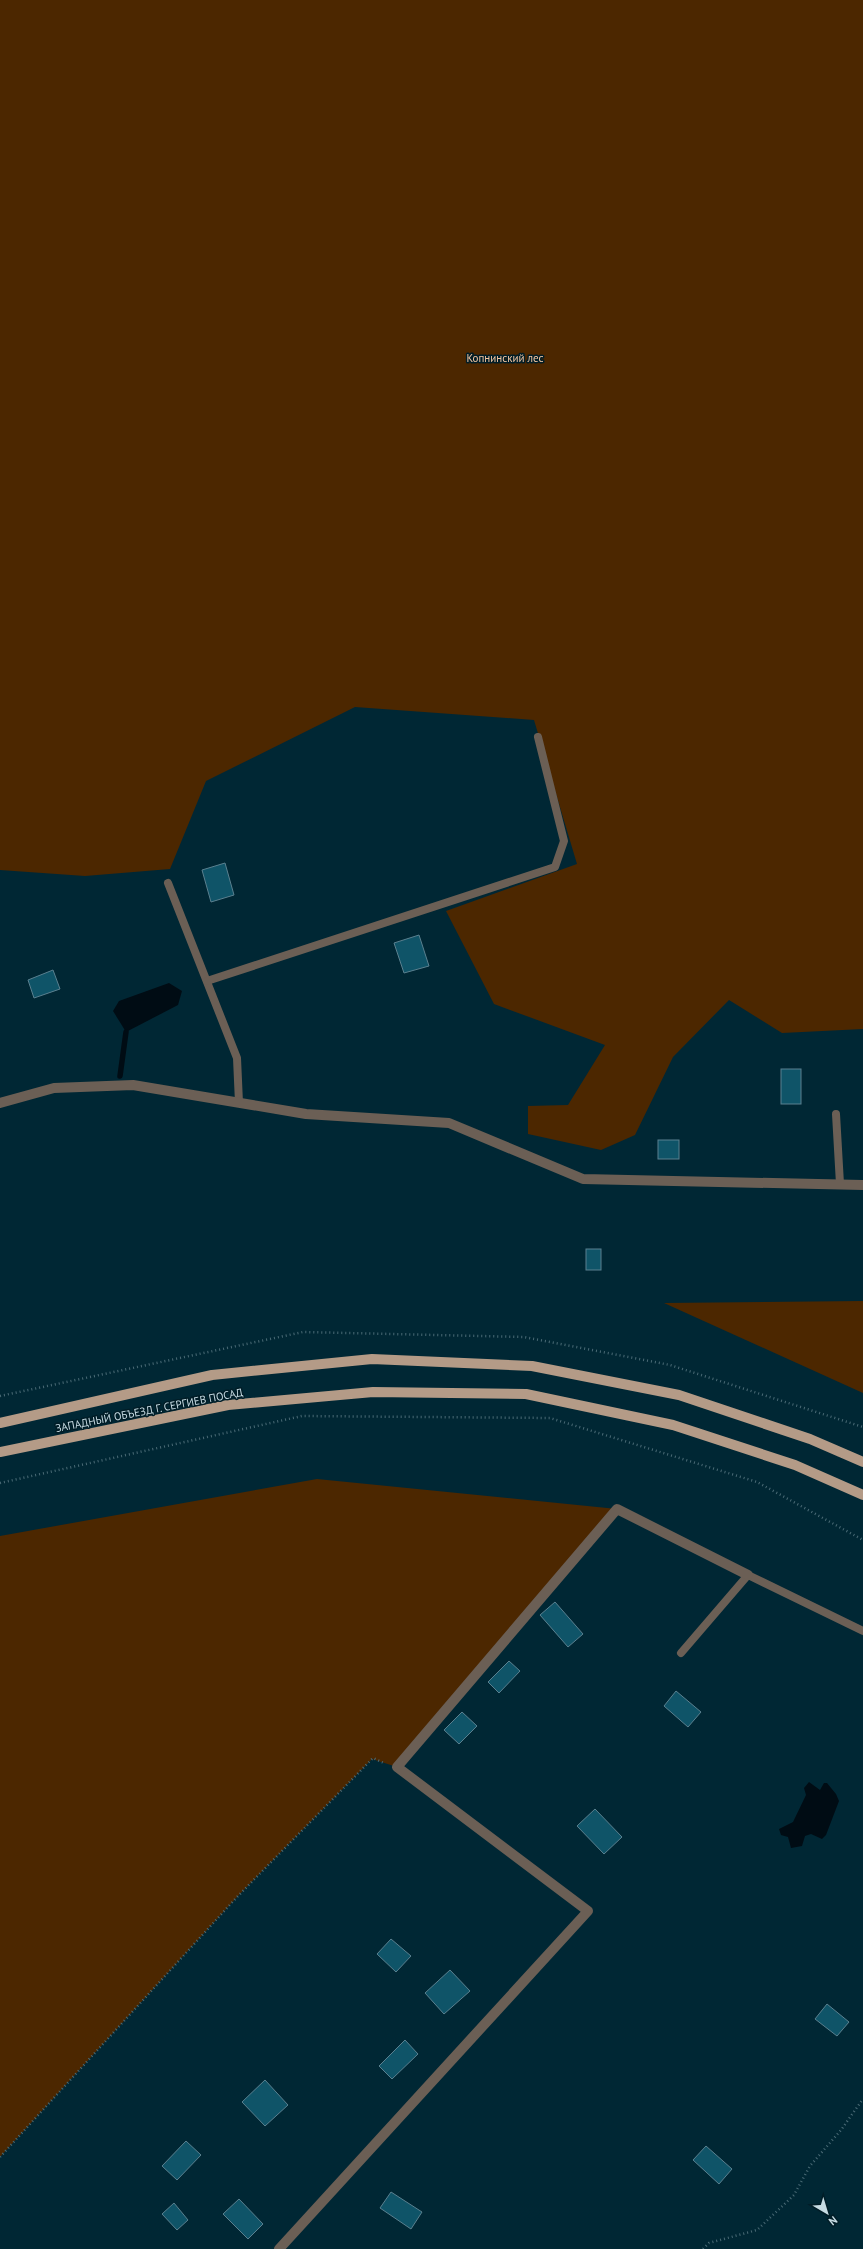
<svg xmlns="http://www.w3.org/2000/svg" width="863" height="2249" viewBox="0 0 863 2249" font-family="'PT Sans',sans-serif">
<style>
.green{fill:#4c2700}
.water{fill:#000c14}
.lines{fill:none;stroke-linecap:round;stroke-linejoin:round}
.stream{stroke:#000c14;stroke-width:5.5}
.building{fill:#0f5468;stroke:#5a808f}
.path{stroke:#4a6b76;stroke-width:2.5;stroke-dasharray:1 3;stroke-linecap:butt}
.lane{stroke:#6b5f55;stroke-width:8}
.street{stroke:#6b5f55;stroke-width:10}
.primary{stroke:#b49b87;stroke-width:10}
.labels{text-anchor:middle;dominant-baseline:central;stroke-width:3;stroke-linejoin:round;paint-order:stroke}
.park-label{font-size:11px;fill:#f5c7a2;stroke:#011d27}
.street-label{font-size:11px;fill:#c6dbe3;stroke:#011d27}
</style>
<rect width="100%" height="100%" fill="#002734"/>
<g class="green">
<polygon points="0,0 863,0 863,1029 782,1033 729,1000 673,1057 635,1135 601,1150 528,1134 528,1106 568,1105 605,1045 494,1004 446,911 577,864 534,720 355,707 206,781 170,869 85,876 0,870"/>
<polygon points="863,1301 863,1393 664,1303"/>
<polygon points="317,1479 617,1509 397,1767 372,1759 237,1897 0,2157 0,1536"/>
</g>
<g class="water">
<polygon points="169,983 182,991 178,1005 126,1032 113,1011 119,1001"/>
<polygon points="809,1782 820,1790 824,1783 827,1783 836,1794 839,1801 826,1835 822,1839 811,1834 805,1836 802,1846 791,1848 788,1837 781,1835 779,1829 793,1822 806,1795 804,1788"/>
</g>
<g class="lines">
<polyline class="stream" points="120,1076 126,1032"/>
</g>
<g class="building">
<polygon points="225,863 234,895 211,902 202,870"/>
<polygon points="419,935 429,966 404,973 394,943"/>
<polygon points="53,970 60,989 34,998 28,980"/>
<rect x="781" y="1069" width="20" height="35"/>
<rect x="658" y="1140" width="21" height="19"/>
<rect x="586" y="1249" width="15" height="21"/>
<polygon points="555,1602 583,1634 568,1647 540,1615"/>
<polygon points="509,1661 520,1671 499,1693 488,1682"/>
<polygon points="676,1691 701,1712 688,1727 664,1706"/>
<polygon points="462,1712 477,1726 459,1744 444,1730"/>
<polygon points="595,1809 622,1837 604,1854 577,1826"/>
<polygon points="391,1939 411,1956 396,1972 377,1954"/>
<polygon points="450,1970 470,1991 444,2014 425,1993"/>
<polygon points="827,2004 849,2022 837,2036 815,2019"/>
<polygon points="405,2040 418,2054 392,2079 379,2066"/>
<polygon points="265,2080 288,2105 265,2126 242,2102"/>
<polygon points="186,2141 201,2155 177,2180 162,2166"/>
<polygon points="706,2146 732,2169 719,2184 693,2160"/>
<polygon points="391,2192 422,2212 411,2229 380,2208"/>
<polygon points="239,2199 263,2224 248,2239 223,2214"/>
<polygon points="174,2203 188,2220 177,2230 162,2214"/>
</g>
<g class="lines">
<g class="path">
<polyline points="0,1396 303,1332 524,1337 670,1365 863,1427"/>
<polyline points="0,1483 302,1416 550,1418 757,1482 863,1540"/>
<polyline points="0,2157 237,1897 373,1758 384,1763"/>
<polyline points="703,2249 709,2243 757,2230 794,2195 810,2166 841,2130 863,2099"/>
</g>
<g class="lane">
<polyline points="168,883 237,1058 239,1103"/>
<polyline points="207,981 555,867 564,841 538,737"/>
<polyline points="836,1114 840,1184"/>
<polyline points="681,1653 748,1575 863,1631"/>
</g>
<g class="street">
<polyline points="0,1103 54,1088 133,1085 306,1114 449,1123 583,1179 863,1185"/>
<polyline points="279,2249 588,1911 397,1767 617,1509 748,1575"/>
</g>
<g class="primary">
<polyline points="0,1423 212,1375 372,1359 532,1366 679,1395 810,1439 863,1462"/>
<polyline points="0,1452 228,1405 373,1392 526,1394 673,1425 795,1465 863,1495"/>
</g>
</g>
<g class="labels">
<g class="park-label">
<text x="505" y="358">Копнинский лес</text>
</g>
<g class="street-label">
<text transform="translate(149 1410) rotate(-11)">ЗАПАДНЫЙ ОБЪЕЗД Г. СЕРГИЕВ ПОСАД</text>
</g>
</g>
<g transform="translate(827 2213) rotate(142)" stroke="#011d27" stroke-width="3" paint-order="stroke">
<path d="M0-3L7 15L0 10L-7 15Z" fill="#c6dbe3"/>
<text y="-6" font-size="11" font-weight="bold" text-anchor="middle" fill="#c6dbe3">N</text>
</g>
</svg>
